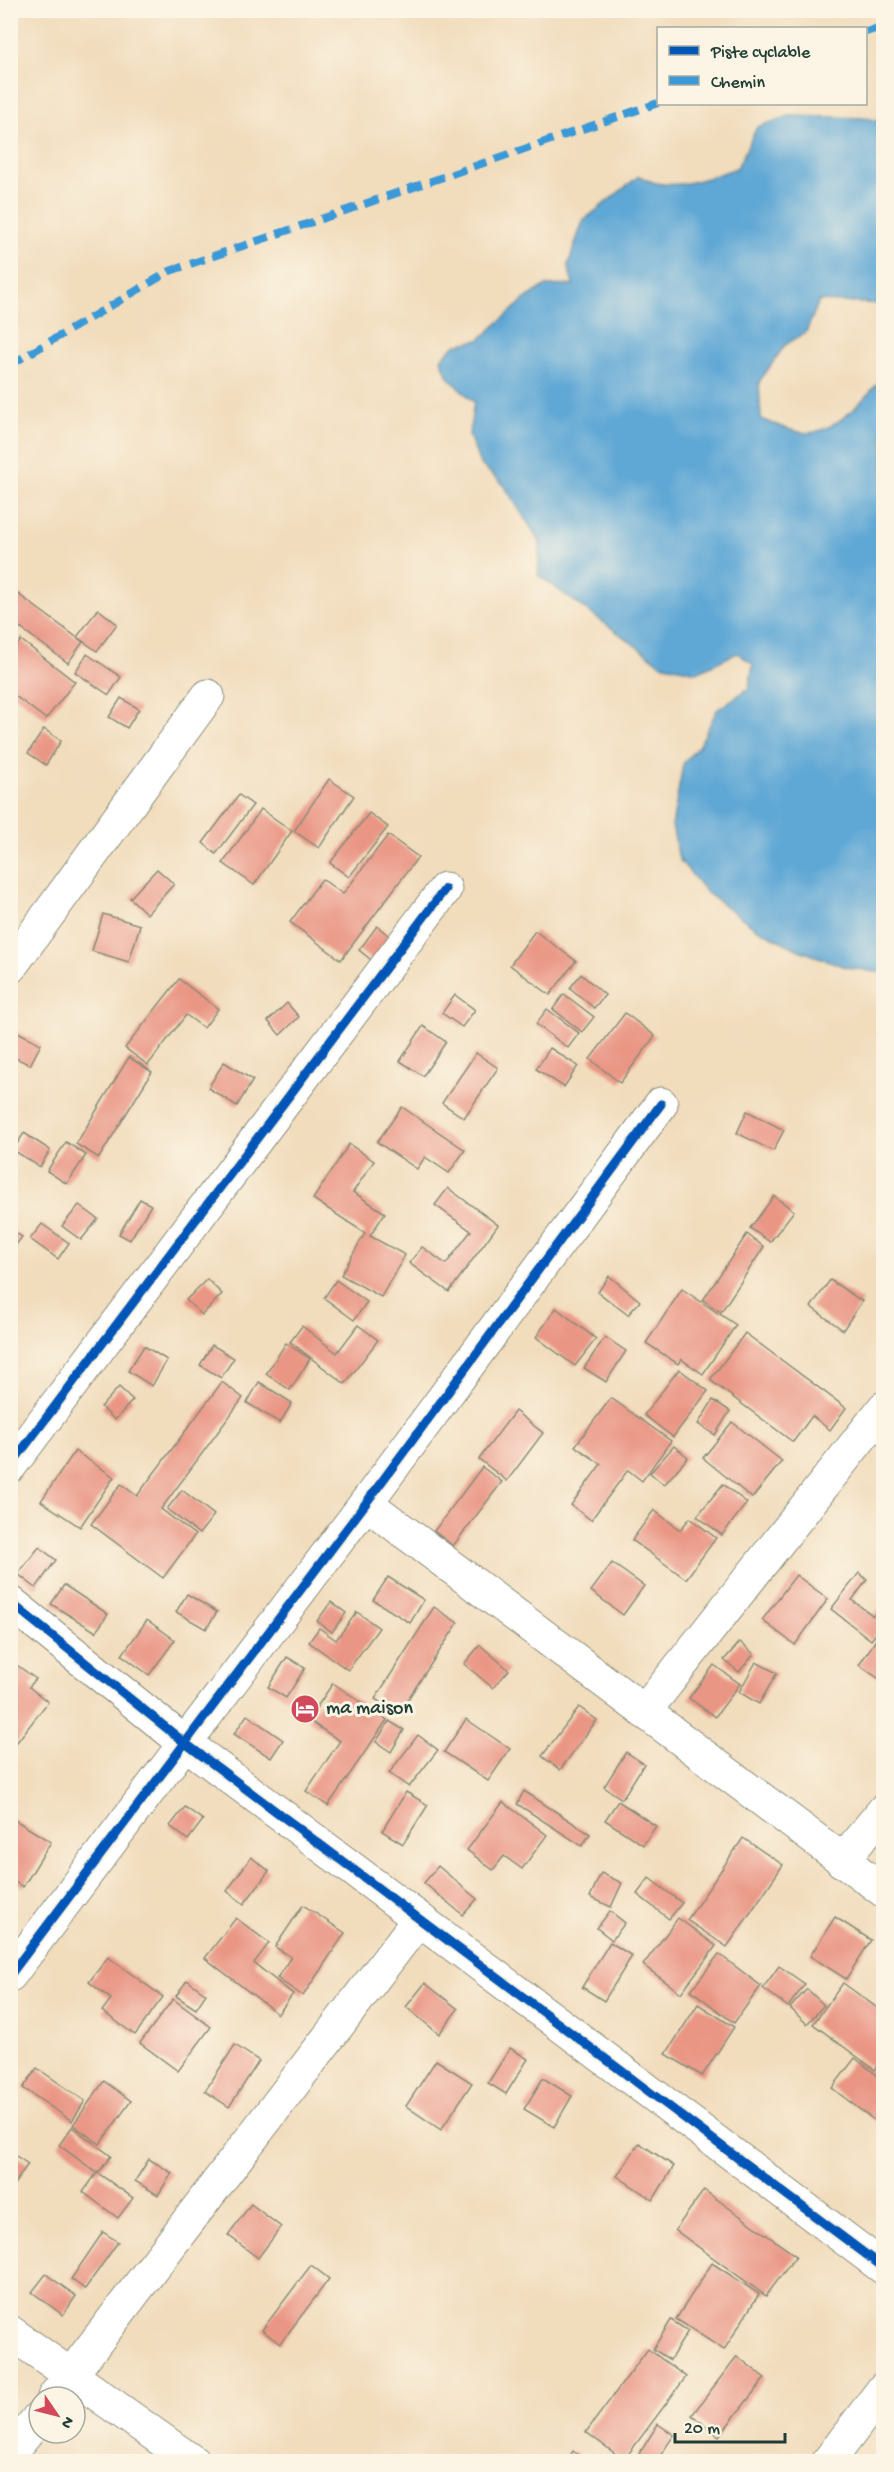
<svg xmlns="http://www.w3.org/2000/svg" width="894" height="2472" viewBox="0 0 894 2472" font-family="'Gochi Hand',sans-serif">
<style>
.water{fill:#5ea7d5;stroke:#3e7284;stroke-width:1.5}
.building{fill:#ea9685}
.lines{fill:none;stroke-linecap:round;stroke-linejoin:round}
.minor-casing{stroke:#888c78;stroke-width:35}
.minor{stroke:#fff;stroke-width:33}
.quiet{stroke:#3a99d8;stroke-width:8;stroke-dasharray:15 8;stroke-linecap:butt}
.cycleway-casing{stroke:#fcf5e5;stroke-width:13}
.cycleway{stroke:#0057b8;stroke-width:9}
.labels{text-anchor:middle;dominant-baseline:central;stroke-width:6;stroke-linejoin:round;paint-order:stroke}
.poi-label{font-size:20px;fill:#1f3d34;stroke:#fcf5e5;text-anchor:start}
</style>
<rect width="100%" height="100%" fill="#fcf5e5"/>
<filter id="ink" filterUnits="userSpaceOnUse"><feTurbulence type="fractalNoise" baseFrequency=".0167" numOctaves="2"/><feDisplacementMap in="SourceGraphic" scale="12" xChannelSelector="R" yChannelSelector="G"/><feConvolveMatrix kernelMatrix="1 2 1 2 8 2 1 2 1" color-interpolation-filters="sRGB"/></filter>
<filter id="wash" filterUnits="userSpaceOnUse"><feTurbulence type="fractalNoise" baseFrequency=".008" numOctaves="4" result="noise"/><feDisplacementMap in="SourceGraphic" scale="24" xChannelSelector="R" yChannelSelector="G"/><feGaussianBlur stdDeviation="1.35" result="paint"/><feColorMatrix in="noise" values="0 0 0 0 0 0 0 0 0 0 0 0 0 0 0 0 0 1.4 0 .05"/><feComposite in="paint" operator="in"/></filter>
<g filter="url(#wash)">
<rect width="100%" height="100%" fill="#f1dcbc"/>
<path class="water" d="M 790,116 L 866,118 L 883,122 L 883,304 L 819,301 L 806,332 L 785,345 L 759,382 L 761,419 C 776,424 799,436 815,432 C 842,425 859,404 877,384 L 883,386 L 883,973 L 846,967 L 799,950 L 756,928 L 707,893 L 679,859 L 672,826 L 683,764 L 700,744 L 717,710 L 749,688 L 753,664 L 737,653 L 697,672 L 661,664 L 538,575 L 540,542 L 503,484 L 480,464 L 469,435 L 474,402 L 448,377 L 441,359 L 455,345 L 479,340 L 525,299 L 545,286 L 573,285 L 568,265 L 583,221 L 639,176 C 670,195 707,178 737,168 L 757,127 Z"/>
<g id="blocks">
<g class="building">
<polygon points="10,588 83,642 68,663 10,620"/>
<polygon points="98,609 117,624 97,651 77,637"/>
<polygon points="21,640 75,682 46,719 10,692 10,654"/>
<polygon points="87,654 121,677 109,695 75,672"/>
<polygon points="121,698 139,709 127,728 109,717"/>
<polygon points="44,729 61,741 46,765 28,753"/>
<polygon points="329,779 354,796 319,848 294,831"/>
<polygon points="239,795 253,805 216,854 203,843"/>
<polygon points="261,809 292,831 254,885 223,863"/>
<polygon points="369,813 388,827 349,877 330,863"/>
<polygon points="388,835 418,857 341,960 290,922 322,879 343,894"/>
<polygon points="157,869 174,884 147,914 130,898"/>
<polygon points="103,914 140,925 129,962 92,951"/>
<polygon points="377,926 393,939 375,963 359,950"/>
<polygon points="535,931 576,961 550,995 510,965"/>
<polygon points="581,974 605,995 594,1008 570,988"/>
<polygon points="179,979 218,1009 204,1028 186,1015 148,1065 125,1048"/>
<polygon points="564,994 594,1017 582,1032 553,1009"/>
<polygon points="455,995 475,1010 462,1027 442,1013"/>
<polygon points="287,1003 299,1017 280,1035 268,1021"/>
<polygon points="547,1009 579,1033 568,1048 536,1024"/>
<polygon points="625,1013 655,1036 620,1083 590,1059"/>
<polygon points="423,1026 446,1042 423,1076 400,1061"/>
<polygon points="10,1028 41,1044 30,1065 10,1055"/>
<polygon points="550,1048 578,1066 564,1087 536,1069"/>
<polygon points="476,1053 498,1068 464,1118 442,1103"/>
<polygon points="129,1057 152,1072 99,1158 76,1144"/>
<polygon points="224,1062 253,1080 237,1106 208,1088"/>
<polygon points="402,1107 465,1150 449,1173 425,1157 417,1169 377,1142"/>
<polygon points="747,1111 784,1130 773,1151 737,1133"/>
<polygon points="24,1133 50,1150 40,1167 13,1150"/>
<polygon points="66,1142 86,1155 67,1184 47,1171"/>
<polygon points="349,1144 374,1161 353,1192 385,1213 370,1236 405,1255 381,1297 341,1275 365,1233 313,1199"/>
<polygon points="448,1188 498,1225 449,1292 409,1263 422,1247 446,1264 471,1231 435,1205"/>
<polygon points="774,1196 794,1211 770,1242 750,1228"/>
<polygon points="140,1199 151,1205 130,1240 119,1234"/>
<polygon points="79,1205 98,1219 81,1240 62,1226"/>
<polygon points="42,1224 69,1243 58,1259 30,1239"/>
<polygon points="10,1229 22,1237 10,1253"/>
<polygon points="747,1234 764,1247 721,1312 703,1300"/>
<polygon points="609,1276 640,1301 628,1315 598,1292"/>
<polygon points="207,1279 222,1294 202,1315 186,1300"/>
<polygon points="336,1280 367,1302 354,1320 324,1298"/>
<polygon points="830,1280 862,1301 843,1330 811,1307"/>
<polygon points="682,1289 736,1325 703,1374 681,1359 678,1364 646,1343"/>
<polygon points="556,1308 596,1339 575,1366 536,1337"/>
<polygon points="358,1325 378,1340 345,1384 290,1342 302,1326 337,1353"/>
<polygon points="745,1333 846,1408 830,1430 812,1416 793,1442 710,1380"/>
<polygon points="605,1337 626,1351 606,1382 584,1368"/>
<polygon points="286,1343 310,1359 290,1390 266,1374"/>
<polygon points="212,1345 234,1358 221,1378 200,1365"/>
<polygon points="144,1346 167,1360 152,1386 128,1371"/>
<polygon points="679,1369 708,1391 673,1437 644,1415"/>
<polygon points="222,1382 243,1398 161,1509 195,1535 163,1578 91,1524 121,1484 137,1496"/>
<polygon points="259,1382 292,1403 280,1423 247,1403"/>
<polygon points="119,1387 133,1400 115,1420 101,1407"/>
<polygon points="611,1398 671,1441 642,1481 628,1470 591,1520 571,1505 601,1464 575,1446"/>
<polygon points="713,1400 730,1411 715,1435 698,1424"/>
<polygon points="515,1411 543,1433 507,1481 479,1459"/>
<polygon points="732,1422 782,1461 752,1498 703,1458"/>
<polygon points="674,1446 688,1457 664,1485 650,1473"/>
<polygon points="75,1451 114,1477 80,1527 41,1501"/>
<polygon points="482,1467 502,1482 453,1546 434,1531"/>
<polygon points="723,1484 747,1503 722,1535 697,1516"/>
<polygon points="182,1490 214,1515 199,1534 167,1509"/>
<polygon points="654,1510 680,1530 690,1518 716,1538 686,1579 632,1540"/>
<polygon points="39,1547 56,1560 36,1588 18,1574"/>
<polygon points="612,1563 644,1586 623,1615 591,1591"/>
<polygon points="859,1573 867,1580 852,1600 873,1616 884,1603 884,1624 871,1640 831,1609"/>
<polygon points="796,1575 828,1599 795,1645 762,1620"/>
<polygon points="388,1577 424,1600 410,1623 373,1600"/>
<polygon points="64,1585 108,1614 96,1632 51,1604"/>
<polygon points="187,1594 217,1612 206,1629 176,1612"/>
<polygon points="331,1602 346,1613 332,1632 317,1621"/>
<polygon points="434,1607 458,1623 398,1714 375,1699"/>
<polygon points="357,1612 379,1628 348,1670 309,1642 319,1628 336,1640"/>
<polygon points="147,1620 175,1640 149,1675 122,1655"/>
<polygon points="884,1628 884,1682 859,1665"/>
<polygon points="740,1642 754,1654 739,1672 724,1660"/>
<polygon points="480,1645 509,1670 493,1688 464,1664"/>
<polygon points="287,1657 305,1668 286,1698 268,1687"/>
<polygon points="10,1660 36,1679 29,1687 48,1702 10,1751 10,1712 17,1704 10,1699"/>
<polygon points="756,1662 777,1673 759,1704 739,1692"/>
<polygon points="714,1665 740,1684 715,1717 689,1698"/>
<polygon points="333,1683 387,1720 328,1806 306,1791 340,1741 308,1720"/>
<polygon points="579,1707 597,1720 560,1770 542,1756"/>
<polygon points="247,1715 283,1740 271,1758 234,1734"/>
<polygon points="466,1719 510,1749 488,1781 444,1752"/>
<polygon points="389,1721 404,1730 391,1752 376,1742"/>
<polygon points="418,1735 438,1750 409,1787 389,1773"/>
<polygon points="626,1752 644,1764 622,1799 604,1787"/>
<polygon points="524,1791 590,1834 582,1846 517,1804"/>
<polygon points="406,1792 428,1805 403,1844 382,1831"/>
<polygon points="618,1801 656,1826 643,1845 605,1820"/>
<polygon points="503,1802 547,1835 522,1869 504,1856 493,1870 467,1850"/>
<polygon points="185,1807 203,1820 188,1840 170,1826"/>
<polygon points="10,1817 51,1842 23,1887 10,1879"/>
<polygon points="743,1838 783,1865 727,1947 687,1920"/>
<polygon points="251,1857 269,1871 244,1904 227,1891"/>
<polygon points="438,1866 477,1899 463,1915 424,1883"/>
<polygon points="601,1873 622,1883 611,1907 590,1897"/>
<polygon points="649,1878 682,1903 669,1919 637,1894"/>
<polygon points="303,1905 345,1933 303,1996 277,1978 291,1957 275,1947"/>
<polygon points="610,1911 625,1923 612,1940 597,1928"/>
<polygon points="835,1917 871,1940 846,1979 810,1956"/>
<polygon points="236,1918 269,1943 254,1963 293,1994 278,2014 205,1958"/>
<polygon points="678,1918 716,1946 681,1993 643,1965"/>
<polygon points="610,1942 632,1956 604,2001 582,1987"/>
<polygon points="719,1954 761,1986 734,2023 691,1990"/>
<polygon points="108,1957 163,1997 135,2035 102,2011 111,1999 89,1982"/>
<polygon points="779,1966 805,1984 788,2007 763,1988"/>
<polygon points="187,1980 206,1994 196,2009 176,1996"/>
<polygon points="425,1983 458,2009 439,2034 406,2007"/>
<polygon points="843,1983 884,2013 884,2059 875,2070 813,2024"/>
<polygon points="807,1989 824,2005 807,2024 790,2008"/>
<polygon points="173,1999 211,2027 178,2071 140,2043"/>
<polygon points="698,2004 734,2027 702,2076 666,2054"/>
<polygon points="235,2045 259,2061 229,2107 205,2091"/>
<polygon points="510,2048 528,2059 506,2094 488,2083"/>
<polygon points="855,2058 877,2075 884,2067 884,2118 879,2124 832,2088"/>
<polygon points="436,2060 472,2083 441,2130 406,2106"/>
<polygon points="37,2068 85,2101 72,2121 23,2088"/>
<polygon points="543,2078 572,2096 554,2127 524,2109"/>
<polygon points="104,2081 131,2101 100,2144 73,2125"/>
<polygon points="72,2127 111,2156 98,2173 133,2198 118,2218 83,2192 97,2173 59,2145"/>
<polygon points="639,2143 674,2166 653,2200 617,2176"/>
<polygon points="10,2152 28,2164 10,2190"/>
<polygon points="149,2159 172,2173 158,2195 135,2181"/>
<polygon points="704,2190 796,2256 766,2296 675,2230"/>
<polygon points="251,2204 281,2227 258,2258 228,2235"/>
<polygon points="103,2232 118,2242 85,2289 71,2279"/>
<polygon points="712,2263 759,2294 724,2350 676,2319"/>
<polygon points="311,2265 329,2279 280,2344 262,2330"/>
<polygon points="46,2274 76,2296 63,2315 32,2292"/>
<polygon points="671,2320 688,2331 670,2360 653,2349"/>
<polygon points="648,2349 686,2377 624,2460 586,2432"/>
<polygon points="737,2356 765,2378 719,2436 692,2415"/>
<polygon points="658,2424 674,2435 656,2462 634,2462"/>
<polygon points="573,2451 587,2462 566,2462"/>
</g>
</g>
</g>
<g filter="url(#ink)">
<use href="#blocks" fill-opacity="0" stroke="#888c78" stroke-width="1.5"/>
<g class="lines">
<g class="minor-casing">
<g id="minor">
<polyline points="10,967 208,696"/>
<polyline points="10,1466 445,889"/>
<polyline points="366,1503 884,1891"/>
<polyline points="10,1602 185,1743 884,2268"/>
<polyline points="644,1712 884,1408"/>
<polyline points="842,1861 884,1810"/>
<polyline points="10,1975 366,1503 661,1104"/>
<polyline points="10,2332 193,2462"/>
<polyline points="54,2397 419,1919"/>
<polyline points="10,2454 39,2417"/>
<polyline points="828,2462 884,2388"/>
</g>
</g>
<use href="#minor" class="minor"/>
<g class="quiet">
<polyline points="866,32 884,26"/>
<polyline points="10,365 170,271 658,103"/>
</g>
<g class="cycleway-casing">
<g id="cycleway">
<polyline points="10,1466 445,889"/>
<polyline points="10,1602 185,1743 884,2268"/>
<polyline points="10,1975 366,1503 661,1104"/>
</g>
</g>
<use href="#cycleway" class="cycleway"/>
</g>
</g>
<defs>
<g id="hotel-disc" transform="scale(1.5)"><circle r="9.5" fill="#d1495b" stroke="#fcf5e5"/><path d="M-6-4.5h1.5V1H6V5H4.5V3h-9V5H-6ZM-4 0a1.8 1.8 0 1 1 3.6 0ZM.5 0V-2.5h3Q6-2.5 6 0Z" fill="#fff"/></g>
</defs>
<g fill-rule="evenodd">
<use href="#hotel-disc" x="305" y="1709"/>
</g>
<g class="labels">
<g class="poi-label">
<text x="326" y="1709">ma maison</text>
</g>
</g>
<rect width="894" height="2472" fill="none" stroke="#fcf5e5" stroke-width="36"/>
<rect x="657" y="27" width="210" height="78" fill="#fcf5e5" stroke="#a4ab9e" stroke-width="1.5"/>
<rect x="669" y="46" width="30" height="9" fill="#0057b8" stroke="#a4ab9e" stroke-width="1.5"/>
<text x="711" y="57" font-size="18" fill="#1f3d34">Piste cyclable</text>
<rect x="669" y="76" width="30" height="9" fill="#3a99d8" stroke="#a4ab9e" stroke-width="1.5"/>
<text x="711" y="87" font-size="18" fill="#1f3d34">Chemin</text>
<g transform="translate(57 2415) rotate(125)"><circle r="28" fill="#fcf5e5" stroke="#a4ab9e" stroke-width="1.5"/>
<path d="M0-4.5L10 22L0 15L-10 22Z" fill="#d1495b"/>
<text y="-9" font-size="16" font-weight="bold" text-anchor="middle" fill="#1f3d34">N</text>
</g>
<path d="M675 2433v9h110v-9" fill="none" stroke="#1f3d34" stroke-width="3"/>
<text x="684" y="2433" font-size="18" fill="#1f3d34" stroke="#fcf5e5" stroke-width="4.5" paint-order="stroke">20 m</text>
</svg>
